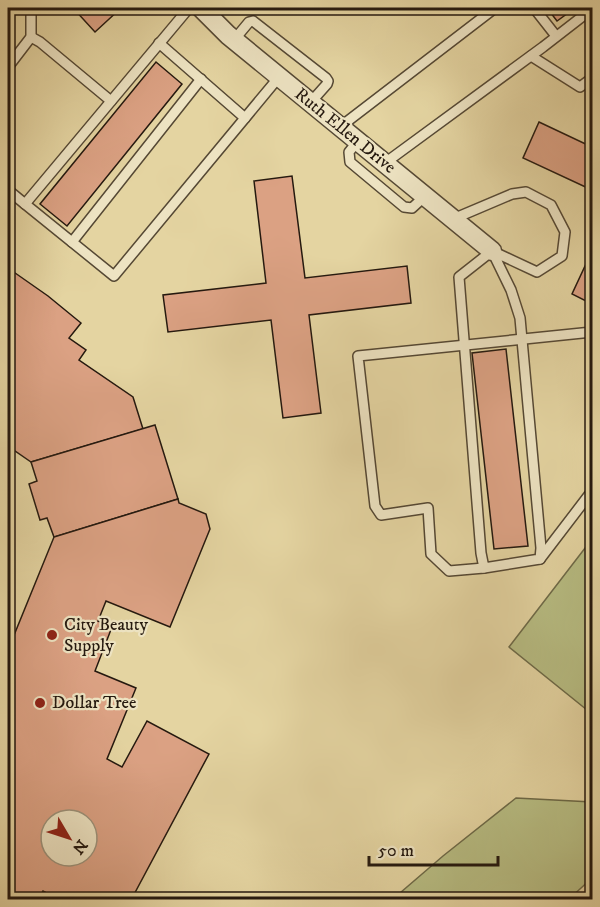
<svg xmlns="http://www.w3.org/2000/svg" width="600" height="907" viewBox="0 0 600 907" font-family="'IM FELL DW Pica',serif">
<style>
.green{fill:#b7bc82;stroke:#6e6a48;stroke-width:1.5}
.building{fill:#dba183;stroke:#25190f;stroke-width:1.5;fill-rule:evenodd}
.lines{fill:none;stroke-linecap:round;stroke-linejoin:round}
.service-casing{stroke:#554834;stroke-width:12}
.minor-casing{stroke:#554834;stroke-width:21}
.service{stroke:#ede3c2;stroke-width:9}
.minor{stroke:#ede3c2;stroke-width:18}
.poi-dot{fill:#8f2418;stroke:#ede3c2;stroke-width:2}
.labels{text-anchor:middle;dominant-baseline:central;stroke-width:4.5;stroke-linejoin:round;paint-order:stroke}
.street-label{font-size:18px;fill:#25190f;stroke:#ede3c2}
.poi-label{font-size:18px;fill:#25190f;stroke:#ede3c2;text-anchor:start}
</style>
<rect width="100%" height="100%" fill="#e4d4a1"/>
<filter id="stains"><feTurbulence type="fractalNoise" baseFrequency=".00333" numOctaves="4"/><feColorMatrix values="0 0 0 0 .2 0 0 0 0 .09 0 0 0 0 .02 0 0 0 .5 -.17"/></filter>
<radialGradient id="worn" r=".72"><stop offset=".6" stop-color="#630" stop-opacity="0"/><stop offset="1" stop-color="#630" stop-opacity=".3"/></radialGradient>
<g class="green">
<polygon points="592,539 592,714 509,647"/>
<polygon points="516,798 592,802 592,878 569,899 393,899 443,856"/>
</g>
<g class="building">
<polygon points="73,8 121,8 95,32"/>
<polygon points="547,8 575,8 557,21"/>
<polygon points="156,62 182,84 67,226 40,204"/>
<polygon points="539,122 592,147 592,190 523,158"/>
<polygon points="292,176 305,278 407,266 411,303 309,315 321,413 283,418 271,320 168,332 163,295 266,283 254,181"/>
<polygon points="592,251 592,304 572,294"/>
<polygon points="8,268 48,296 81,323 69,338 86,350 79,360 133,397 143,429 31,462 8,446"/>
<polygon points="506,349 528,546 494,549 472,353"/>
<polygon points="155,425 178,499 54,537 47,518 40,520 29,484 37,481 31,462"/>
<path d="M 178,499 L 179,503 L 206,514 L 210,529 L 170,627 L 106,601 L 98,621 L 112,627 L 95,671 L 136,688 L 107,759 L 122,767 L 147,721 L 209,754 L 131,900 L 41,900 L 45,892 L 43,891 L 38,900 L 8,900 L 8,650 L 54,537 ZM 51,820 L 87,820 L 87,856 L 51,856 Z"/>
</g>
<g class="lines">
<g class="service-casing">
<g id="service">
<polyline points="189,8 25,204 114,276 279,77"/>
<polyline points="534,8 556,36"/>
<polyline points="31,37 40,42 111,101"/>
<polyline points="234,40 249,22 253,21 326,78 328,81 327,84 311,102"/>
<polyline points="159,43 245,118"/>
<polyline points="531,56 580,87 592,78"/>
<polyline points="8,67 31,37 31,8"/>
<polyline points="340,127 495,8"/>
<polyline points="358,141 349,152 350,162 404,207 412,208 425,196"/>
<polyline points="385,163 543,47 592,9"/>
<polyline points="8,190 25,204"/>
<polyline points="453,219 512,194 526,192 551,205 565,232 562,256 537,272 492,251 511,290 520,318 541,548 540,559 484,568 481,553 459,277 492,251"/>
<polyline points="72,242 201,79"/>
<polyline points="540,559 592,491"/>
<polyline points="484,568 449,571 431,554 428,508 381,515 375,506 358,356 592,332"/>
</g>
</g>
<g class="minor-casing">
<polyline id="minor" points="201,8 228,35 492,251"/>
</g>
<use href="#service" class="service"/>
<use href="#minor" class="minor"/>
</g>
<g class="poi-dot">
<circle cx="52" cy="635" r="6"/>
<circle cx="40" cy="703" r="6"/>
</g>
<g class="labels">
<g class="street-label">
<text transform="translate(345 131) rotate(39)">Ruth Ellen Drive</text>
</g>
<g class="poi-label">
<text x="64" y="625">City Beauty<tspan x="64" dy="21">Supply</tspan></text>
<text x="52" y="703">Dollar Tree</text>
</g>
</g>
<rect width="600" height="907" fill="none" stroke="#e4d4a1" stroke-width="30"/>
<rect x="9" y="9" width="582" height="889" fill="none" stroke="#25190f" stroke-width="3"/>
<rect x="15" y="15" width="570" height="877" fill="none" stroke="#25190f" stroke-width="1.5"/>
<g transform="translate(69 838) rotate(129)"><circle r="28" fill="#ede3c2" stroke="#9d927a" stroke-width="1.5"/>
<path d="M0-4.5L10 22L0 15L-10 22Z" fill="#8f2418"/>
<text y="-9" font-size="16" font-weight="bold" text-anchor="middle" fill="#25190f">N</text>
</g>
<path d="M369 856v9h129v-9" fill="none" stroke="#25190f" stroke-width="3"/>
<text x="378" y="856" font-size="18" fill="#25190f" stroke="#ede3c2" stroke-width="4.5" paint-order="stroke">50 m</text>
<rect width="100%" height="100%" filter="url(#stains)"/>
<rect width="100%" height="100%" fill="url(#worn)"/>
</svg>
